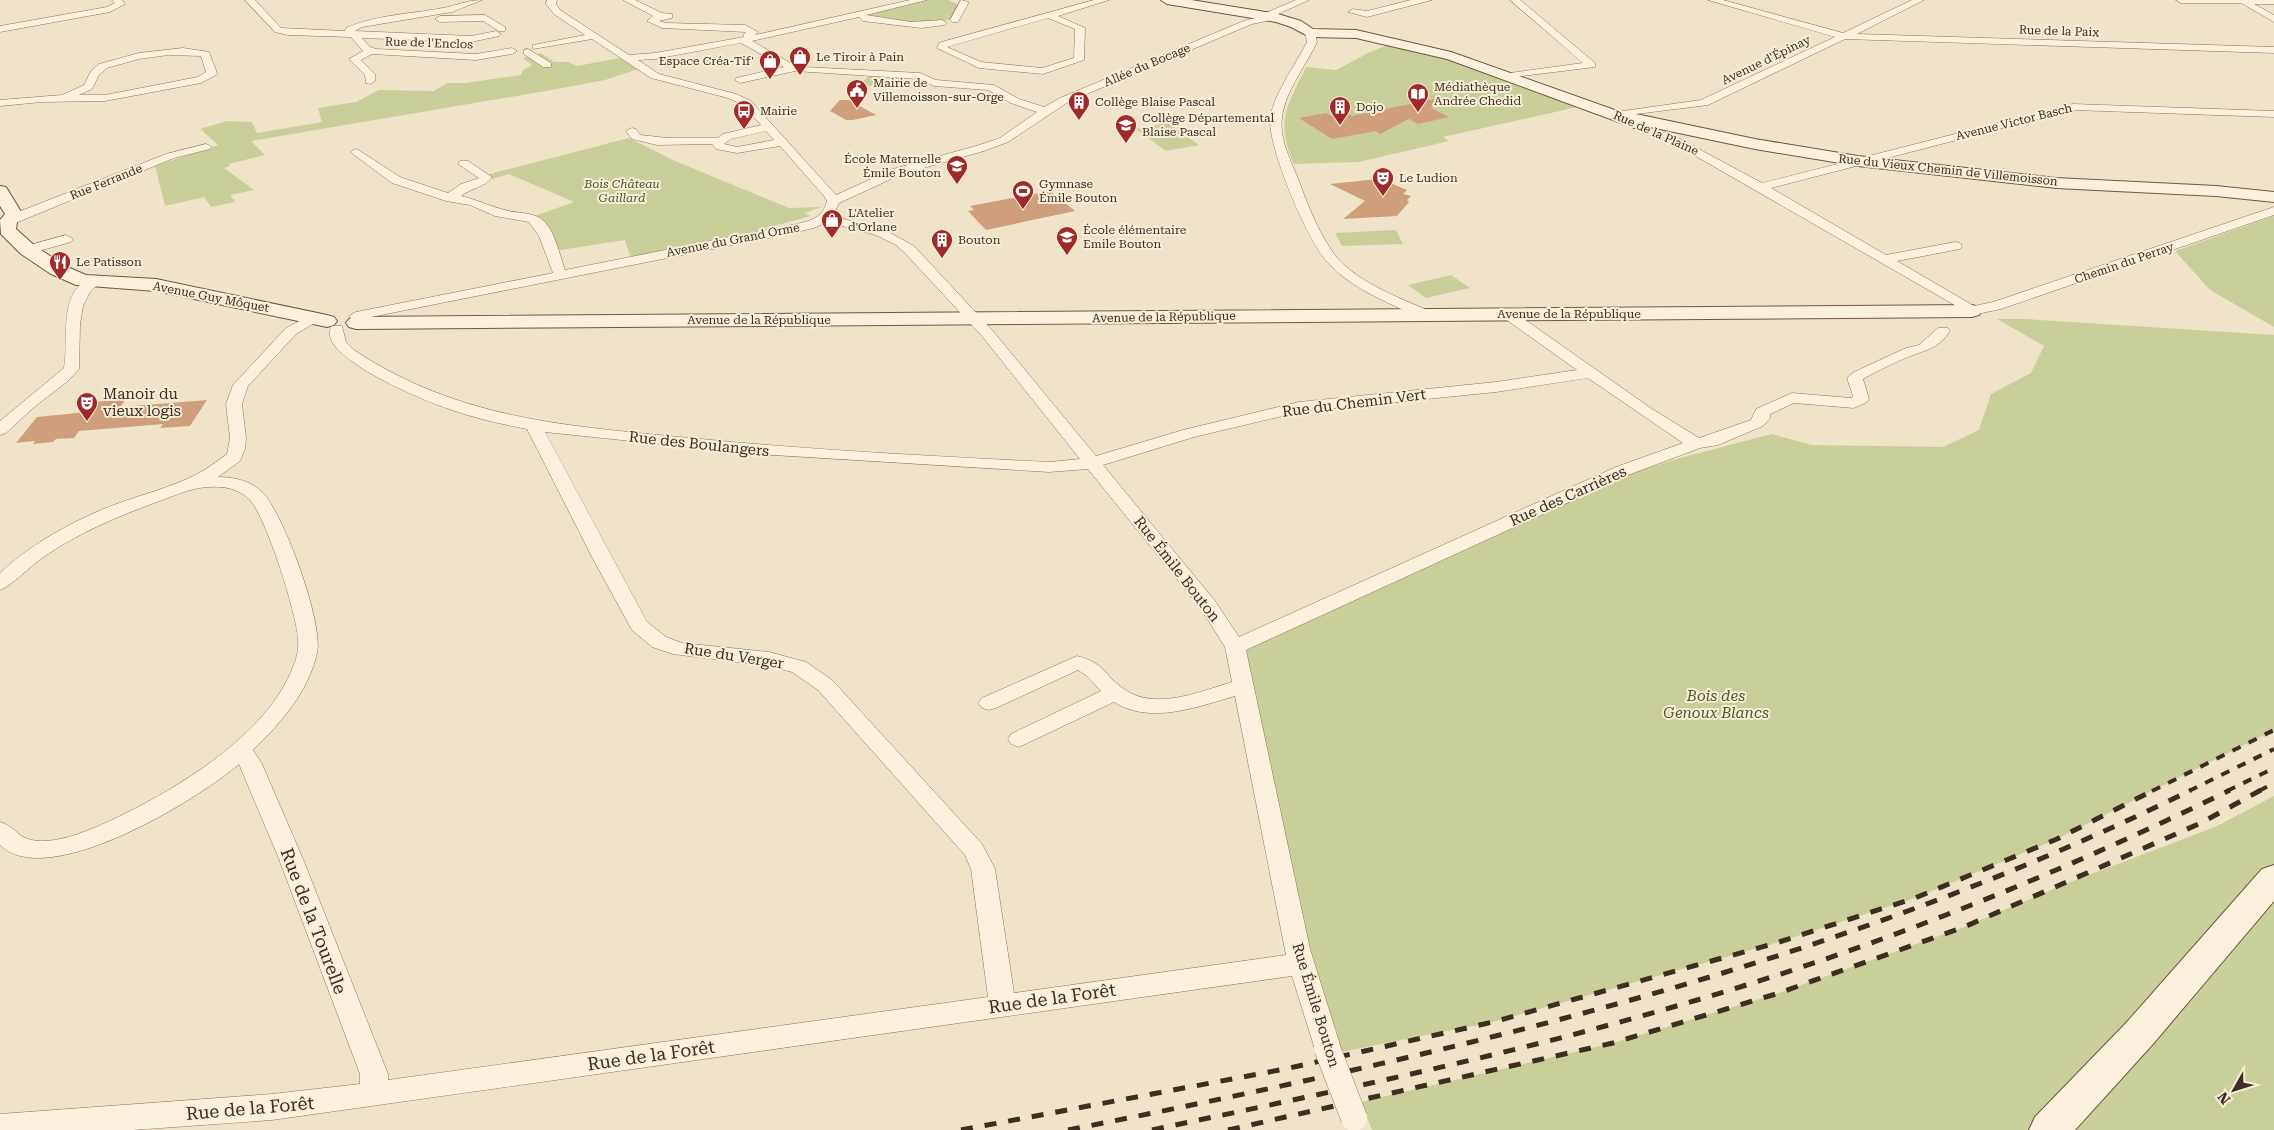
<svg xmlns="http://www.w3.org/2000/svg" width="2274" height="1130" viewBox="0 0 2274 1130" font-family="'Roboto Serif',serif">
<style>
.green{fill:#c9cf9b}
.building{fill:#cf9f7d}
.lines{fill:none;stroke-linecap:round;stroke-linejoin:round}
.street-casing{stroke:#8d765c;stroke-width:1}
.secondary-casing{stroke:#6f573f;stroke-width:2}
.street{fill:#faf1dc;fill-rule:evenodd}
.secondary{fill:#faf1dc;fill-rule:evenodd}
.rail-far1{stroke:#3d2e20;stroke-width:4;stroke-dasharray:9 9;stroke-linecap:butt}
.rail{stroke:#3d2e20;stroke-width:5;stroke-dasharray:12 12;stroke-linecap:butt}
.street-bridge-casing{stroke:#8d765c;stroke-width:27;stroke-linecap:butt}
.street-bridge{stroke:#faf1dc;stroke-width:26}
.labels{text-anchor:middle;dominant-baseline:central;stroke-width:4;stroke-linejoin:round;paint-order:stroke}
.far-street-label{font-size:12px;fill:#3d2e20;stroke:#f7eed8}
.far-poi-label{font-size:12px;fill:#3d2e20;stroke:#f7eed8;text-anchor:start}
.far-park-label{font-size:12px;font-style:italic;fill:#4d5a26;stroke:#f7eed8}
.poi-label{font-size:15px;fill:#3d2e20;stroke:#f7eed8;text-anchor:start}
.street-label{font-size:15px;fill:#3d2e20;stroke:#f7eed8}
.park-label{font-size:15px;font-style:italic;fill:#4d5a26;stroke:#f7eed8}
.near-street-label{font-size:18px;fill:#3d2e20;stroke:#f7eed8}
</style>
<rect width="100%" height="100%" fill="#f0e4c8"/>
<g class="green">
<polygon points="922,0 948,0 959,5 952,19 924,26 876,18 841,17"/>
<path d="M 1391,44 L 1426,52 L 1582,106 L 1443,137 L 1449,141 L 1359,162 L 1294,164 C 1275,122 1287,106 1306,67 L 1336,70 L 1370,52 Z"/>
<polygon points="541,53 554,62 568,62 577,66 625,57 641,68 605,80 546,91 251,141 265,155 229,164 230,166 224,168 254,190 230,195 235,202 211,207 204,197 165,206 155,166 218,145 200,129 227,121 252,122 257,133 322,122 318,108 356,102 379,90 434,91 447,83 466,83 521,75 523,70 532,65 523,58"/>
<path d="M 868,76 L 881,76 L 880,78 C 887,80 895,77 903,77 C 893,89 875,89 862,83 Z"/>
<polygon points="1168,123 1199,145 1166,151 1136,129"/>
<polygon points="629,138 673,160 789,208 822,207 804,213 811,216 726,239 631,259 625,240 560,250 532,217 574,202 509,174 492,179 486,175"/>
<polygon points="2274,216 2274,327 2210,290 2175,251"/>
<polygon points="1396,230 1403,244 1342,246 1335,233"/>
<polygon points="1451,275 1470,288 1426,298 1408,285"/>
<polygon points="1997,319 2026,319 2274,335 2274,730 2057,839 1915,898 1776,943 1493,1022 1336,1053 1327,1048 1235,647 1625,475 1680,458 1772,434 1812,445 1943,447 1979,430 1991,394 2031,373 2044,346"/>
<polygon points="2274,796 2274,1130 1372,1130 1361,1102 1613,1043 1776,994 1964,927 2065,884 2215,827"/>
</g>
<g class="building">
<polygon points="1439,98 1442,103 1431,108 1449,117 1418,124 1409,119 1380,134 1376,131 1332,139 1299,118 1326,113 1332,116 1349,114 1352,116"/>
<polygon points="840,100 849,100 876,115 853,120 846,120 830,111"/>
<polygon points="1378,179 1380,182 1388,182 1407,190 1403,194 1411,196 1407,200 1409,202 1397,216 1343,219 1365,201 1330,184"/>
<polygon points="1050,191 1075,211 986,230 968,211 974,210 970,206"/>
<polygon points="126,399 120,407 207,400 190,426 160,428 163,424 79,431 74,438 56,439 53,442 33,444 35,441 16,443 37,417 87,412 94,402"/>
</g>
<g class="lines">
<g class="street-casing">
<g id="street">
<polygon points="112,0 122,0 125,4 110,12 0,32 0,26 107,7 115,3"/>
<path d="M 245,0 L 255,0 L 281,28 L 345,31 L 346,28 C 377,14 415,14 448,7 C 460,4 469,0 482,0 L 452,12 L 362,27 L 355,31 L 471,36 L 496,31 L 501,34 L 499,36 L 471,42 L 362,38 L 370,47 L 376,49 L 476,54 L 512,48 L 517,51 L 512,54 L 476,60 L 372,54 L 361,60 L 375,74 L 375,81 L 370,84 L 366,83 L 365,75 L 349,59 L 363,51 L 351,37 L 288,35 L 275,32 Z"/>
<path d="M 547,0 L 557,0 L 556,4 L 560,10 L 629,55 L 655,53 L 744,37 L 743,35 L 746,32 L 662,28 L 647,21 L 653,16 L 623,0 L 635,0 L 662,13 L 672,14 L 672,18 L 659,21 L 666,23 L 745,25 L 758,32 L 755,35 L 910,0 L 927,0 L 866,15 L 911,22 L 942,20 L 947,23 L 945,25 L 921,28 L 863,21 L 859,17 L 752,41 L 794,65 L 804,67 L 920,73 L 936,80 L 994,85 L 1019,99 L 1044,107 L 1060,98 L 1246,20 L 1262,17 L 1263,14 L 1296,0 L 1309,0 L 1276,15 L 1276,19 L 1252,24 L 1068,102 L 1008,142 L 984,151 L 902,174 L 839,203 L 833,216 L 885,230 L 914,246 L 992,330 L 1096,456 L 1183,430 L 1299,402 L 1496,382 L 1577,370 L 1504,318 L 1502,315 L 1504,312 L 1514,312 L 1652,409 L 1699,438 L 1751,420 L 1756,409 L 1792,393 L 1851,398 L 1853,396 L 1847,378 L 1854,372 L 1906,348 L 1919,345 L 1938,328 L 1948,328 L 1950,331 C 1941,345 1931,349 1916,354 C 1899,360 1879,370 1863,379 L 1869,399 L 1867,402 L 1854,408 L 1794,403 L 1770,414 L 1770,418 L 1763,426 L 1718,445 L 1700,448 L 1628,475 L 1246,650 L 1310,949 L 1341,1048 L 1337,1056 L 1327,1060 L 1317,1056 L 1292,976 L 272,1120 L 133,1130 L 0,1130 L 0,1114 L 272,1094 L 360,1084 L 360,1074 L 279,859 L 239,764 C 199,799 47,892 0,845 L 0,822 C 19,828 15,839 39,841 C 64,842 92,829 114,819 C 177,789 267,735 293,667 C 297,658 299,648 298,639 C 297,614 266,517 250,500 C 238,488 224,486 208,487 C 190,488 174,496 157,502 C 116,517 78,533 42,558 C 31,566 10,587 0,590 L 0,573 C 27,547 66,525 101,510 C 134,496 170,489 201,472 C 210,467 218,460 227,454 L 230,438 L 226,404 L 233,385 L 286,328 L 313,314 L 318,315 L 320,318 L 318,321 L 296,334 L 248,386 L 242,404 L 246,438 L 245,449 L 240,461 L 218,477 C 234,477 252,481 263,493 C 284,515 324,624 317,653 C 309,691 280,724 253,750 L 262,764 L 303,859 L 388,1074 L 388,1080 L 988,997 L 971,869 L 965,855 L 818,690 L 792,672 L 769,666 L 673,654 L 652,647 L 632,630 L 593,559 L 527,429 C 501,424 474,418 449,409 C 427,402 312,355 332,326 L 342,326 L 346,342 L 354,350 C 459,420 569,426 690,438 C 810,450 929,456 1049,462 L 1080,459 L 982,336 L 904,252 L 896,245 L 876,235 L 827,222 L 814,228 L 788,234 L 356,320 L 351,319 L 349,316 L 356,312 L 553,273 L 539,236 L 529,222 L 495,216 L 470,205 L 446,201 L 392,183 L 353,154 L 351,152 L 353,150 L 357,149 L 400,177 L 448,193 L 461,184 L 479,178 L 458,164 L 460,161 L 468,161 L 492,177 C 484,188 471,188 461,196 C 475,199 487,205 501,209 C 512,213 526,212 536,216 C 554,223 559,254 565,270 L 801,223 C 814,220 824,215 827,201 L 824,196 L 780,146 L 737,153 L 716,149 L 712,144 L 657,145 L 632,139 L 626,131 L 632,128 L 636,129 L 640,135 L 668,138 L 718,138 L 723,134 L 761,125 L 743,105 L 728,98 L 651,78 L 592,39 L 533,49 L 533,45 L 585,35 L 554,14 L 546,4 ZM 741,43 L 784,67 L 736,78 L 735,80 L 740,83 L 795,71 L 918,79 L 934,86 L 988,90 L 1011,103 L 1037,112 L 1000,138 L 976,146 L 893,169 L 836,195 L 751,101 L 736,94 L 659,74 L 638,60 L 655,59 ZM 766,131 L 774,140 L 737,147 L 724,144 L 731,139 ZM 1588,378 L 1683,443 L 1616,467 L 1239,637 L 1215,601 L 1103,465 L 1194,437 L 1299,412 L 1496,392 ZM 545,432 L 756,454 L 1049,472 L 1088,469 L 1201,609 L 1225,647 L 1232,682 C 1199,692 1154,711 1124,689 C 1102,674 1107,664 1077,656 L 982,698 L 978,703 L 982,708 L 989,710 L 996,708 L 1078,670 L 1087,676 L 1101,691 L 1011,734 L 1008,739 L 1011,744 L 1019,747 L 1114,702 C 1150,725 1197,707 1235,696 L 1286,955 L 1014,993 L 995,869 L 982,844 L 832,680 L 806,662 L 769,652 L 682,643 L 666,637 L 647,622 Z"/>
<polygon points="961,0 969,2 958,22 952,22 950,20"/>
<path d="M 1094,0 L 1109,0 L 1058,16 L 1085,28 L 1084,60 L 1043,74 L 979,68 L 937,48 L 939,43 L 945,41 ZM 1048,18 L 1075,29 L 1074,58 L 1042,68 L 981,62 L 947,47 Z"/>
<polygon points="1411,0 1432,0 1367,17 1348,12 1353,9 1367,11"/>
<polygon points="1510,0 1520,0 1595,63 1595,67 1506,78 1506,74 1510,73 1583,63"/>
<polygon points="1708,0 1723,0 1843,33 1912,0 1924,0 1857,34 2274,47 2274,53 1845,39 1708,105 1612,117 1610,115 1612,113 1616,112 1701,100 1835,37"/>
<polygon points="2176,0 2274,0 2274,4 2254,4 2274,15 2274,22 2241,3 2181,3"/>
<polygon points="485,15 505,27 505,31 499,31 483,21 440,22 435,19 440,16"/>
<path d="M 1310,30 L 1315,33 L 1317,42 C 1306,66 1285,91 1282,118 C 1279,137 1290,159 1297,176 C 1306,200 1316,227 1330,248 C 1349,280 1400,298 1432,312 L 1434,315 L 1432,318 C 1421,321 1407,312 1397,307 C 1373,296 1348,284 1329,264 C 1308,243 1270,152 1270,121 C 1271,98 1296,64 1307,42 L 1305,33 Z"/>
<path d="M 183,48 L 209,52 L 217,73 L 216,75 L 201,83 L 105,101 L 42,102 L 0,106 L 0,100 L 62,95 L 84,85 L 91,71 L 99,64 L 139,53 ZM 169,55 L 201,56 L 206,72 L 198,77 L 105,95 L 79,95 L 92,89 L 99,75 L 107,68 L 139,59 Z"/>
<polygon points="528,49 551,63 551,67 543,67 524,54 524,50"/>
<polygon points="2073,104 2274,111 2274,117 2073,110 1771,188 1886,255 1955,242 1960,243 1962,246 1960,249 1897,261 1974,306 1993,302 2274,207 2274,215 2001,309 1972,315 1659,135 1665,132 1669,133 1762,183"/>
<polygon points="206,144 212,147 210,149 174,158 13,224 8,225 2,221 3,218 166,154"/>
<polygon points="66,235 73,239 71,242 28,254 21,250 23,247"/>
<path d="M 92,279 L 99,283 L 90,292 L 83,306 L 80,325 L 79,369 L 68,381 L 33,408 L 6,433 L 0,435 L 0,421 L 64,368 C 69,344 57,287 92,279 Z"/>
</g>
</g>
<g class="secondary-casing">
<g id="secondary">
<polygon points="1161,0 1191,0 1278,14 1301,21 1313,29 1356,30 1451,52 1626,114 1631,113 1755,139 1858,156 2056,178 2216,186 2274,192 2274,202 2216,196 2056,188 1858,166 1755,149 1650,127 1643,131 1447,59 1356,38 1310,37 1291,27 1276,22 1167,4"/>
<polygon points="0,186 6,187 23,215 17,222 16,229 35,246 65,266 86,275 156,279 327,315 334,317 337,321 334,325 327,327 156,291 76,285 51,274 21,254 1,234 0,220 5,214 0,206"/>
<polygon points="1972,305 1979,307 1982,311 1979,315 1972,317 356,329 349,327 346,323 349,319 356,317"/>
<polygon points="2274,865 2274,901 2153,1044 2075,1130 2029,1130 2035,1117 2127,1022 2262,869"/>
</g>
</g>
<use href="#street" class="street"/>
<use href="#secondary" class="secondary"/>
<g class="rail-far1">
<polyline points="2152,791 2274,730"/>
<polyline points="2189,791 2274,749"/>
<polyline points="2227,791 2274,768"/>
<polyline points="2259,791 2274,783"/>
</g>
<g class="rail">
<polyline points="961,1130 1285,1069 1493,1022 1776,943 1915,898 2057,839 2154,790"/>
<path d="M 1068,1130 C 1452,1054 1838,965 2191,790"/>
<path d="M 1152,1130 C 1326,1093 1502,1057 1673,1007 C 1865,952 2051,878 2230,790"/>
<polyline points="1228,1130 1613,1043 1776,994 1964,927 2201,823 2261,790"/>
</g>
<g class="street-bridge-casing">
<polyline id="street-bridge" points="1327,1048 1354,1118"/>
</g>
<use href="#street-bridge" class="street-bridge"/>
</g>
<defs>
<g id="shop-pin" transform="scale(1.125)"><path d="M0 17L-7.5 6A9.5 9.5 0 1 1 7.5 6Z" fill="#9e2a2b" stroke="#f7eed8"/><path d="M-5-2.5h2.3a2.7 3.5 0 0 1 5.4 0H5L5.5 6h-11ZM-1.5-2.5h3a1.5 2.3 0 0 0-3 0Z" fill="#fff"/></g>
<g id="civic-pin" transform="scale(1.125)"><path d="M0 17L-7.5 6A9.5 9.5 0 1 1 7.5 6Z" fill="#9e2a2b" stroke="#f7eed8"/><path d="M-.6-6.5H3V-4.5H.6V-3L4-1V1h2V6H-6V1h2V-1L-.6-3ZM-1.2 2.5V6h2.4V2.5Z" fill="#fff"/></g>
<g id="library-pin" transform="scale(1.125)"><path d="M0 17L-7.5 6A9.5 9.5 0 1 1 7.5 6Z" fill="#9e2a2b" stroke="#f7eed8"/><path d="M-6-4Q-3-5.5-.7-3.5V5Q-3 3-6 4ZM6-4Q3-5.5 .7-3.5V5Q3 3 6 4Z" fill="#fff"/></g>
<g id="building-pin" transform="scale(1.125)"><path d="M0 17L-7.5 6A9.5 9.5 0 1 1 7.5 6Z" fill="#9e2a2b" stroke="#f7eed8"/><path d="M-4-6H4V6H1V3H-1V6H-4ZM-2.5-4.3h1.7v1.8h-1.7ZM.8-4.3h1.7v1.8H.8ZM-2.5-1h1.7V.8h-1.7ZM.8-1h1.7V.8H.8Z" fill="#fff"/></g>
<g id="bus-pin" transform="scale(1.125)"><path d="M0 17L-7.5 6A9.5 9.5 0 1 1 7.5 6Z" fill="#9e2a2b" stroke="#f7eed8"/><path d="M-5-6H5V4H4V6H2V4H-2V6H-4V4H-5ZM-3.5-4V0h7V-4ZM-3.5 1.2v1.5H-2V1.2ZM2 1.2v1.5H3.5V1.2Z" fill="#fff"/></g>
<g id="school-pin" transform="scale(1.125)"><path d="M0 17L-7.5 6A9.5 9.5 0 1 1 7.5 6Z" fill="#9e2a2b" stroke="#f7eed8"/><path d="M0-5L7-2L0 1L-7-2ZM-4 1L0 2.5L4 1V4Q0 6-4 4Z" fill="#fff"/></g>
<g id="theatre-pin" transform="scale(1.125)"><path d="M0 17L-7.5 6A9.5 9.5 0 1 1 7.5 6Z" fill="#9e2a2b" stroke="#f7eed8"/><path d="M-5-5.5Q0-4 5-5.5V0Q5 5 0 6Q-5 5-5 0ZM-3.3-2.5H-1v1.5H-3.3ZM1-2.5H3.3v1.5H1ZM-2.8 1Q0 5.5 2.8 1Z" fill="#fff"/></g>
<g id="stadium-pin" transform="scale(1.125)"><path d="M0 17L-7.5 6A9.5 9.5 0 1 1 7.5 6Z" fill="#9e2a2b" stroke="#f7eed8"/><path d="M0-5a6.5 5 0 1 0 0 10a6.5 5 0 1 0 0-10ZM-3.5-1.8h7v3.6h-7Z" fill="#fff"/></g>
<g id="restaurant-pin" transform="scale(1.125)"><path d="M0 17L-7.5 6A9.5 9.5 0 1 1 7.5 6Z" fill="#9e2a2b" stroke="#f7eed8"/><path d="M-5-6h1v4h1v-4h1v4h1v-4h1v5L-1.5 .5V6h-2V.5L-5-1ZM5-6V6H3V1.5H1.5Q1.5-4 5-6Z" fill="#fff"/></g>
</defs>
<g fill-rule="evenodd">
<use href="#shop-pin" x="800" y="57"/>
<use href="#shop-pin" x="770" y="61"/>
<use href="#civic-pin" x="857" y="90"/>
<use href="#library-pin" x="1418" y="94"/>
<use href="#building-pin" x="1079" y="102"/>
<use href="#building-pin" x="1340" y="107"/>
<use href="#bus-pin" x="744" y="111"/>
<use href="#school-pin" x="1126" y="125"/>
<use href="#school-pin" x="957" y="166"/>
<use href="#theatre-pin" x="1383" y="178"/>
<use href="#stadium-pin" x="1023" y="191"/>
<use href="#shop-pin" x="832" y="220"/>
<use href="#school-pin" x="1067" y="237"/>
<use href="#building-pin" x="942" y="240"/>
<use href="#restaurant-pin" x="60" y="262"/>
<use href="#theatre-pin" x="87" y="403"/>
</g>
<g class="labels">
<g class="far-street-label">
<text transform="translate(2059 31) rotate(2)">Rue de la Paix</text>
<text transform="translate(429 43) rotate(2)">Rue de l'Enclos</text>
<text transform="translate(1766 60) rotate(-26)">Avenue d'Épinay</text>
<text transform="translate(1147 65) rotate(-23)">Allée du Bocage</text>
<text transform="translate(2014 122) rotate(-14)">Avenue Victor Basch</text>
<text transform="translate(1656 133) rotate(24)">Rue de la Plaine</text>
<text transform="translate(1948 170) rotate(6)">Rue du Vieux Chemin de Villemoisson</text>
<text transform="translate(106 182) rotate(-22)">Rue Ferrande</text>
<text transform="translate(733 240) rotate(-11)">Avenue du Grand Orme</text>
<text transform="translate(2124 263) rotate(-19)">Chemin du Perray</text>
<text transform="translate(211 297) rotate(11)">Avenue Guy Môquet</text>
<text x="1569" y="314">Avenue de la République</text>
<text transform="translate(1164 317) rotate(-1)">Avenue de la République</text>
<text x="759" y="320">Avenue de la République</text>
</g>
<g class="far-poi-label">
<text x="816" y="57">Le Tiroir à Pain</text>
<text x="754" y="61" text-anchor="end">Espace Créa-Tif'</text>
<text x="873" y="83">Mairie de<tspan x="873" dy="14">Villemoisson-sur-Orge</tspan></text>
<text x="1434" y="87">Médiathèque<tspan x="1434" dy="14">Andrée Chedid</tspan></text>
<text x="1095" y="102">Collège Blaise Pascal</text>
<text x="1356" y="107">Dojo</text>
<text x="760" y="111">Mairie</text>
<text x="1142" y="118">Collège Départemental<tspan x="1142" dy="14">Blaise Pascal</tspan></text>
<text x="941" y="159" text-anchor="end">École Maternelle<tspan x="941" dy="14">Émile Bouton</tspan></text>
<text x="1399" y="178">Le Ludion</text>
<text x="1039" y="184">Gymnase<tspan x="1039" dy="14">Émile Bouton</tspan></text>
<text x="848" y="213">L'Atelier<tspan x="848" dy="14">d'Orlane</tspan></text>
<text x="1083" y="230">École élémentaire<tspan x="1083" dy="14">Emile Bouton</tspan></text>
<text x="958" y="240">Bouton</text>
<text x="76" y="262">Le Patisson</text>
</g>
<g class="far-park-label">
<text x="622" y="184">Bois Château<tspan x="622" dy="14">Gaillard</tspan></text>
</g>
<g class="poi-label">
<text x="103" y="394">Manoir du<tspan x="103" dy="17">vieux logis</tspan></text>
</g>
<g class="street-label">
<text transform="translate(1354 403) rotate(-7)">Rue du Chemin Vert</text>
<text transform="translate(699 444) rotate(6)">Rue des Boulangers</text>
<text transform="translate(1568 496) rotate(-24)">Rue des Carrières</text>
<text transform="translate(1177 569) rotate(52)">Rue Émile Bouton</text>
<text transform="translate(734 656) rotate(9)">Rue du Verger</text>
<text transform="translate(1316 1005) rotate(73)">Rue Émile Bouton</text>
</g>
<g class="park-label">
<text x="1716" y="696">Bois des<tspan x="1716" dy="17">Genoux Blancs</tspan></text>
</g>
<g class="near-street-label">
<text transform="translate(314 921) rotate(69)">Rue de la Tourelle</text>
<text transform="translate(1052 998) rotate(-8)">Rue de la Forêt</text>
<text transform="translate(651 1055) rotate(-8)">Rue de la Forêt</text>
<text transform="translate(250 1108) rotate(-5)">Rue de la Forêt</text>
</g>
</g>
<g transform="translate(2234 1090) rotate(231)" stroke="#f7eed8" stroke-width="4" paint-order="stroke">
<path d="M0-4L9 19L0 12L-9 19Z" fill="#3d2e20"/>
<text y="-8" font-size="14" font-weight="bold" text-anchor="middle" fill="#3d2e20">N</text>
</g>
</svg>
